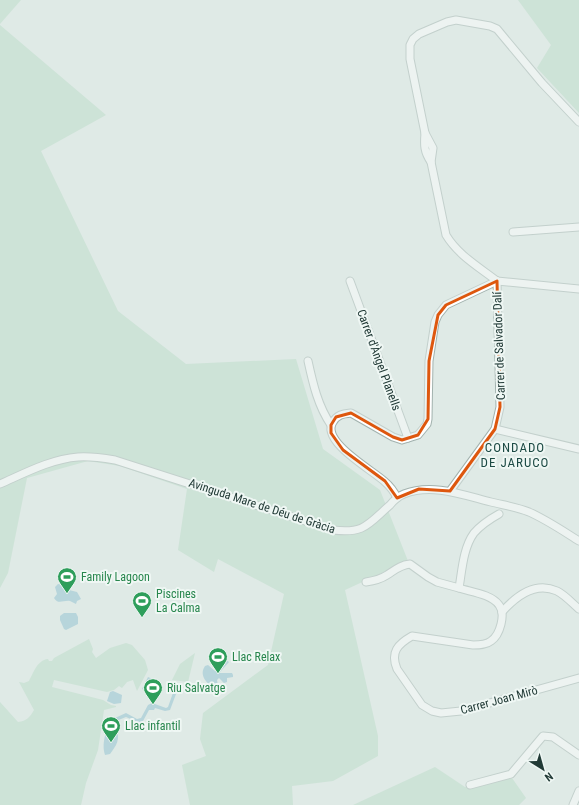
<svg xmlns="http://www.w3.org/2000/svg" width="579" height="805" viewBox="0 0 579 805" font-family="'Roboto Condensed',sans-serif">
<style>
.green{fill:#b8dbc5}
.water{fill:#88bcce}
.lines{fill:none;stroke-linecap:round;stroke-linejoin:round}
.minor-casing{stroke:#a2b2ae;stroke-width:9}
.minor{stroke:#fff;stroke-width:7}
.marked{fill:none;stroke:#de570e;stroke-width:3;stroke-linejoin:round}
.labels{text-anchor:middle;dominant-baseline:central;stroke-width:4;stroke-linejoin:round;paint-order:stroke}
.street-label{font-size:12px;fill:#213a36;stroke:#eff7f4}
.leisure-label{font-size:12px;fill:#27864d;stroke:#eff7f4;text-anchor:start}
.neighbourhood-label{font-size:13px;letter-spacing:1px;fill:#1d4b45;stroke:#eff7f4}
</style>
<rect width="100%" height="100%" fill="#dfeae6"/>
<g class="green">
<polygon points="0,0 21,0 0,24"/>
<polygon points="518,0 579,0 579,113 537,68 551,45"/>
<polygon points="0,25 106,115 41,151 118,311 186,364 296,359 323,449 380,490 408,561 345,590 378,736 378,756 333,781 292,786 293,805 190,805 182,765 206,756 200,739 203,713 268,665 284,594 218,559 214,572 178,550 187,489 120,466 88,461 27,478 8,573 0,588"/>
<path d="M 89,639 L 93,649 L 92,652 L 96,658 L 110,648 L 126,643 L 132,645 L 145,660 L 148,670 L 137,691 L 133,680 L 127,682 L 122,688 L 119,686 L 114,690 L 107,692 L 54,680 L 52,687 L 103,700 L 111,705 L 116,706 L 116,707 L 104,710 L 98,750 L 86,783 L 81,805 L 0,805 L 0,702 L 18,722 C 27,721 30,717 34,710 L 19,682 L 24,683 L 29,681 C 33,674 37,660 48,659 L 49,661 L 52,661 L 54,658 Z"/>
<polygon points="195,653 188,682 172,680 180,664"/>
<polygon points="435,767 465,787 512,778 526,798 519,805 353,805"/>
</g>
<g class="water">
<path d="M 58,584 L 63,585 L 65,589 L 77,592 L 81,599 L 77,601 L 76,604 C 74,603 72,602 70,601 C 63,600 58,605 54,598 L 57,594 L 55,587 Z"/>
<polygon points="64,613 76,613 78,617 78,624 66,630 64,629 60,620 60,616"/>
<path d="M 226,660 L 229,662 L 220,672 L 219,673 L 232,673 L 233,675 L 233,677 L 227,678 L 227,682 L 224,683 L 219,678 L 217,680 L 218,686 L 216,688 L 213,688 C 206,682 199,675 205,666 L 208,665 L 215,671 L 219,663 Z"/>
<polygon points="148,677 157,681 150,693 142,689"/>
<polygon points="175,685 178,686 180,690 179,692 176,694 170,710 165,711 155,708 154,710 149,710 143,721 140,723 126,717 116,721 114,725 110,725 107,721 110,717 115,718 126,713 137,719 141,718 148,705 152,703 166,708 168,707 173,693 172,691 172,687"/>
<polygon points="113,691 122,695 121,703 114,704 107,701 110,692"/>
<path d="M 109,727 L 116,728 C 121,739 116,746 110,754 L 105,755 C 102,747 104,734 109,727 Z"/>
</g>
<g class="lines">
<g class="minor-casing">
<g id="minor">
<path d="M 425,133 C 424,145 424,152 431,162"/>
<polyline points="513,232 579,227"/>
<polyline points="350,281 408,438"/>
<path d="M 497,281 C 479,267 458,255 446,235 L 431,162 L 433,148 L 425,133 L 410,59 L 410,45 L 413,39 L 419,34 L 447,22 L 456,20 L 490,26 L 497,29 L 542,83 L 579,122"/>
<polyline points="497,281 579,289"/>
<path d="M 308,361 C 313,384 318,406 331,425"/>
<polyline points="495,429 579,449"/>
<path d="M 0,484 C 25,473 51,459 78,457 C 90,456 103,458 115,460 L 333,530 C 365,534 368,524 390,505 C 394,500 399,496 404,494 C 432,483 463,495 491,502 C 503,505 517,507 529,512 C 547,520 563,531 579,541"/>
<polyline points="450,491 495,429 500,407 497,281"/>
<path d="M 397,498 C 394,491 390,486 384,481 C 372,470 320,441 333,422 C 337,415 342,414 351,413 L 393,437 L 402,440 L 418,435 L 427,424 L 428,419 L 429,361 L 435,322 L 438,315 L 446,305 L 497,281"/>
<path d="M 499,514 C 490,519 481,525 474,533 C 463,548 462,571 459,588 C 471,592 491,594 499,605 C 506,614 500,635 491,641 C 486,645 479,645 473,645 L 412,636 C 398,644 390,652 397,669 L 422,705 L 432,711 L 441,713 L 461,711 L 579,678"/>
<path d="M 366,582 C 373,581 381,579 387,575 C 395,570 400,565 410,564 L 428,577 L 437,582 L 459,588"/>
<path d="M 502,612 C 516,596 535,581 557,591 C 565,595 572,603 579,609"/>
<polyline points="470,785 511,774 543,736 553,737 579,755"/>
<polyline points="573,805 579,791"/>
</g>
</g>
<use href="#minor" class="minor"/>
</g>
<path d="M0 0H579V805H0ZM 497,281 L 500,407 L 495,429 L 450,491 L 419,489 L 397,498 L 385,481 L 343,450 L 331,433 L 331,425 L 336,417 L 351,413 L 393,437 L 402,440 L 418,435 L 428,419 L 429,361 L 438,315 L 446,305 Z" fill="#dfeae6" fill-opacity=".55" fill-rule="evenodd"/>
<path class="marked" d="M 497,281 L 500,407 L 495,429 L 450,491 L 419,489 L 397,498 L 385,481 L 343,450 L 331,433 L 331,425 L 336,417 L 351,413 L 393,437 L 402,440 L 418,435 L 428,419 L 429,361 L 438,315 L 446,305 Z"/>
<defs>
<g id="stadium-pin" transform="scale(1)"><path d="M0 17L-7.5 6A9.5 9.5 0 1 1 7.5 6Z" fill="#2e9e5b" stroke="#eff7f4"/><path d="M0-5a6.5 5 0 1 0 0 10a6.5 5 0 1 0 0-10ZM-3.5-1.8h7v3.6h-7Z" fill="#fff"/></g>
</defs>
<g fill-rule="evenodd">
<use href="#stadium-pin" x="67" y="577"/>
<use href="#stadium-pin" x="142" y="601"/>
<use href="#stadium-pin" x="218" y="657"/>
<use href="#stadium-pin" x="153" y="688"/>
<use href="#stadium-pin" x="111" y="726"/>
</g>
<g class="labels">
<g class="street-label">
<text transform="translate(499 346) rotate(-92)">Carrer de Salvador Dalí</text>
<text transform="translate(379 360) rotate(70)">Carrer d'Àngel Planells</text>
<text transform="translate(262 506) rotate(18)">Avinguda Mare de Déu de Gràcia</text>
<text transform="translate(499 700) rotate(-15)">Carrer Joan Mirò</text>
</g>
<g class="leisure-label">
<text x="81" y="577">Family Lagoon</text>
<text x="156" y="594">Piscines<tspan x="156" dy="14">La Calma</tspan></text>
<text x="232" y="657">Llac Relax</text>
<text x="167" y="688">Riu Salvatge</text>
<text x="125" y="726">Llac infantil</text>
</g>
<g class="neighbourhood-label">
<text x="515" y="447">CONDADO<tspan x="515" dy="15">DE JARUCO</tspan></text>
</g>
</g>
<g transform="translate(543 769) rotate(143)" stroke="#eff7f4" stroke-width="3" paint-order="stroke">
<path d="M0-3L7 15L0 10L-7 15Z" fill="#213a36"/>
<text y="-6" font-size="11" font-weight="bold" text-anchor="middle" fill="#213a36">N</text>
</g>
</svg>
